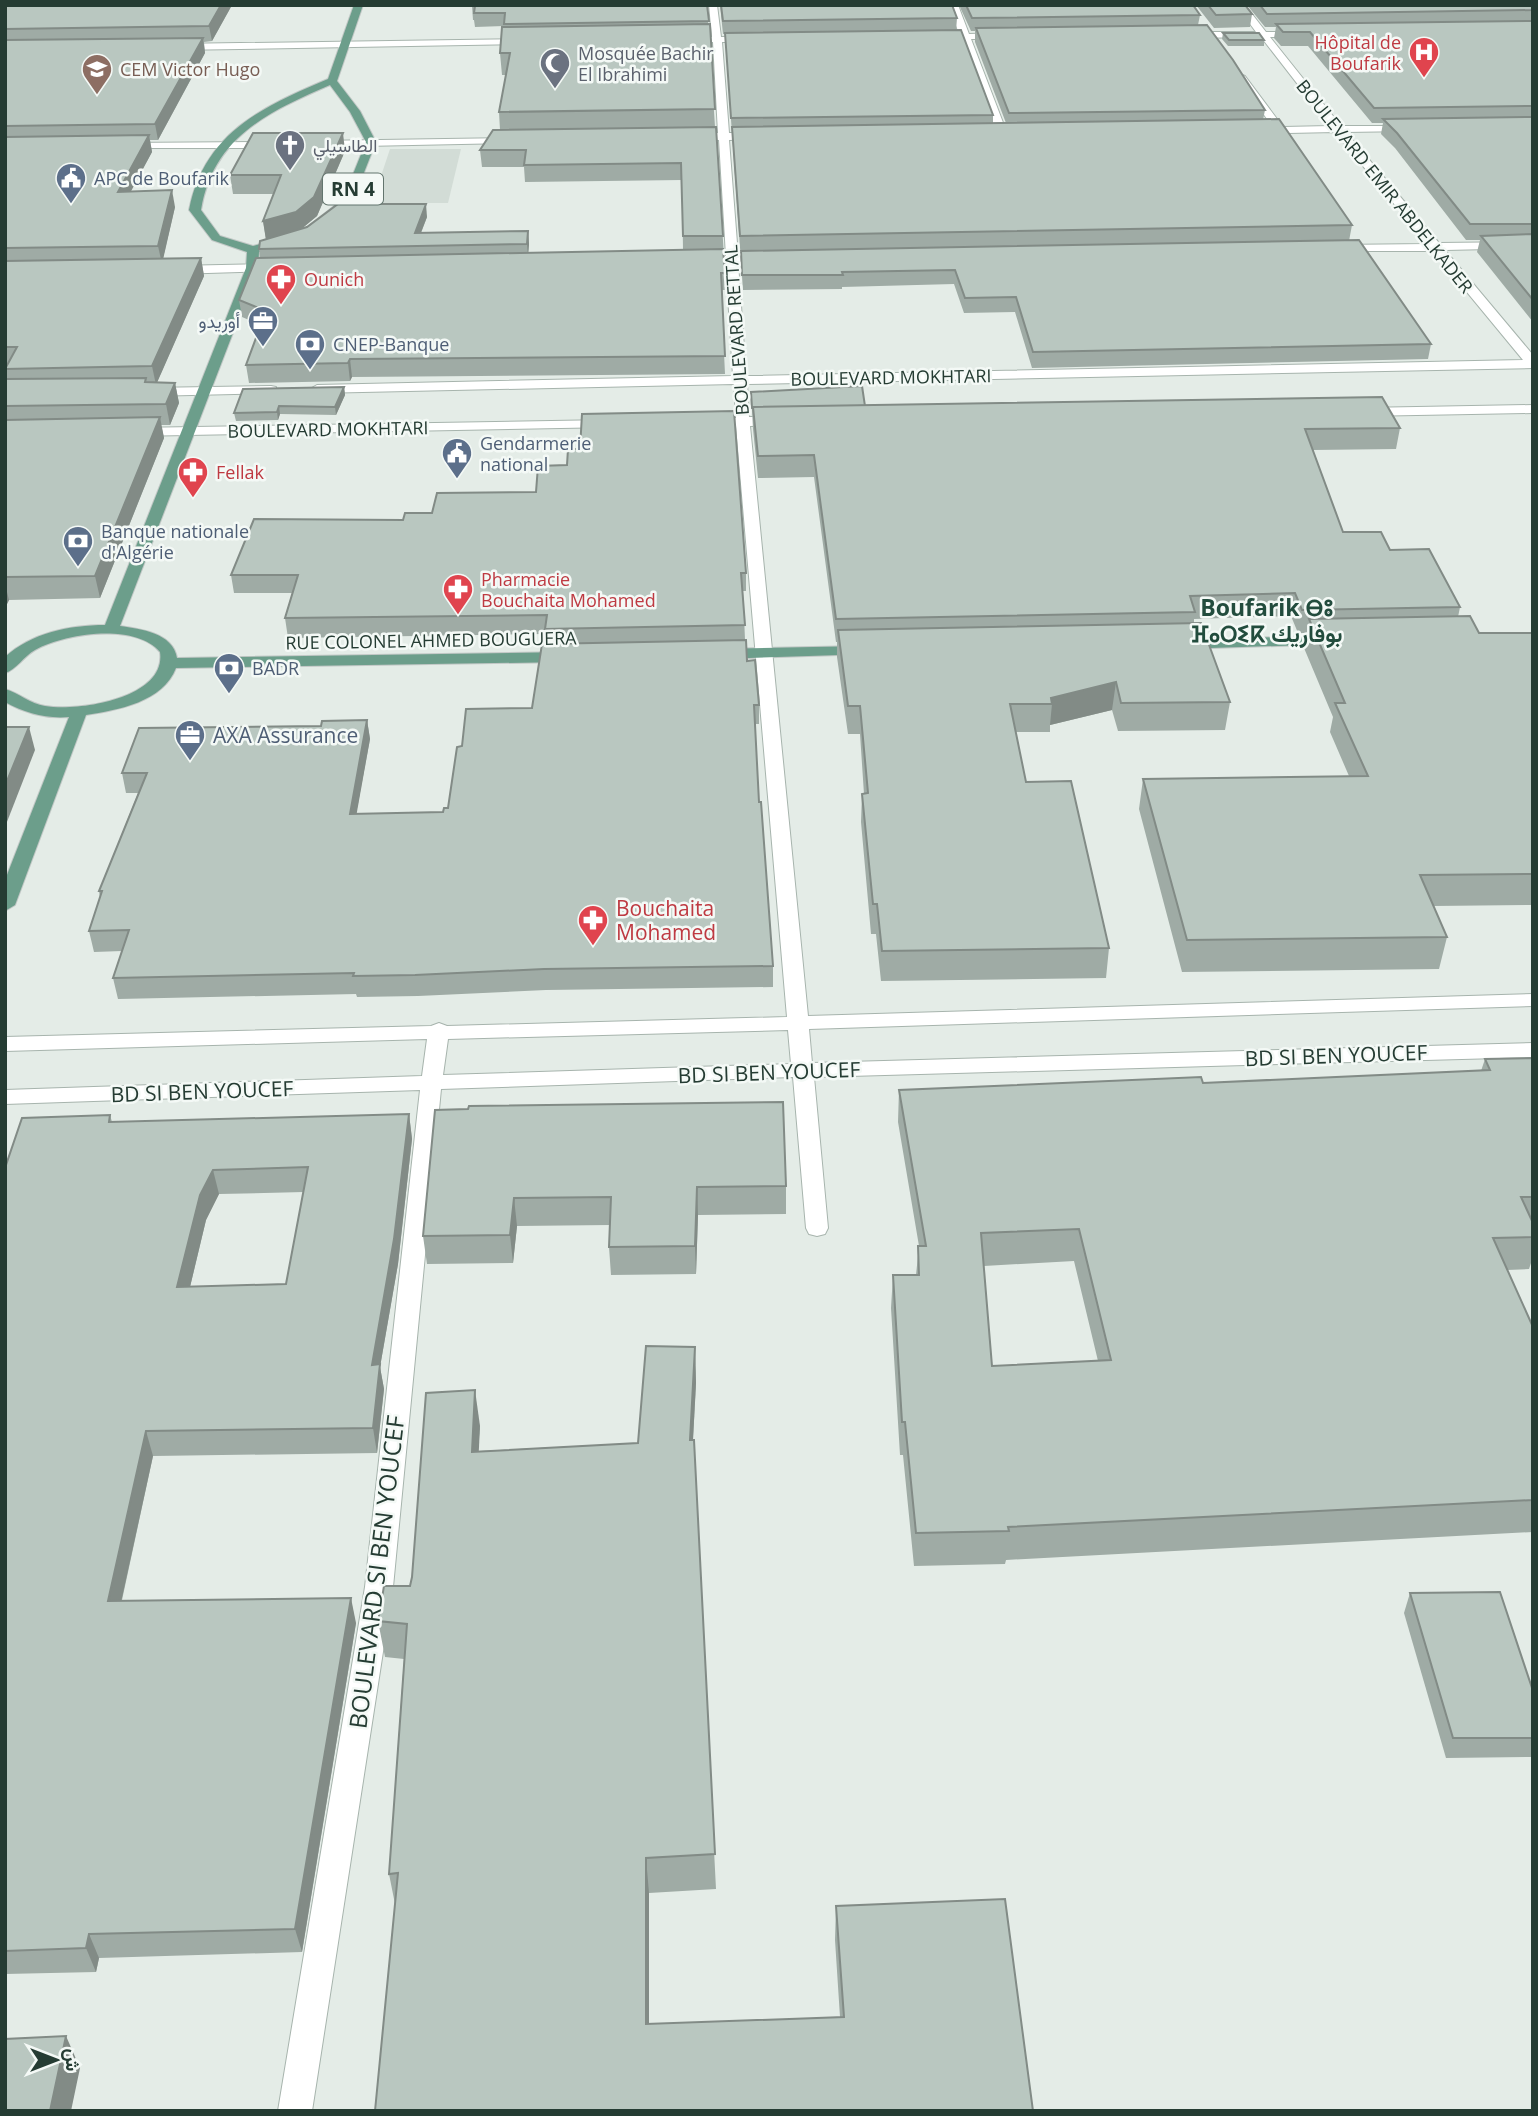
<svg xmlns="http://www.w3.org/2000/svg" width="1538" height="2116" viewBox="0 0 1538 2116" font-family="'Open Sans',Vazirmatn,'Noto Sans Tifinagh',sans-serif">
<style>
.built{fill:#d2dcd6}
.lines{fill:none;stroke-linecap:round;stroke-linejoin:round}
.minor-casing{stroke:#a7b4ad;stroke-width:2}
.major-casing{stroke:#c2c8c6;stroke-width:2}
.minor{fill:#fff;fill-rule:evenodd}
.major{fill:#6c9e8b;fill-rule:evenodd}
.wall{fill:#9faba5;fill-rule:evenodd}
.shaded-wall{fill:#828b86}
.building{fill:#b9c7c0;stroke:#828b86;stroke-width:2;fill-rule:evenodd}
.labels{text-anchor:middle;dominant-baseline:central;stroke-width:5;stroke-linejoin:round;paint-order:stroke}
.far-health-label{font-size:18px;fill:#be3a42;stroke:#f4f9f6;text-anchor:start}
.far-worship-label{font-size:18px;fill:#5b616d;stroke:#f4f9f6;text-anchor:start}
.far-education-label{font-size:18px;fill:#785e54;stroke:#f4f9f6;text-anchor:start}
.far-service-label{font-size:18px;fill:#4e5e75;stroke:#f4f9f6;text-anchor:start}
.far-street-label{font-size:18px;fill:#253c33;stroke:#f4f9f6}
.shield{fill:#f4f9f6;stroke:#63756e;stroke-width:2}
.shield-label{font-size:19px;font-weight:bold;fill:#253c33}
.service-label{font-size:21px;fill:#4e5e75;stroke:#f4f9f6;text-anchor:start}
.health-label{font-size:21px;fill:#be3a42;stroke:#f4f9f6;text-anchor:start}
.street-label{font-size:21px;fill:#253c33;stroke:#f4f9f6}
.far-district-label{font-size:23px;font-weight:bold;fill:#224c3d;stroke:#f4f9f6}
.near-street-label{font-size:24px;fill:#253c33;stroke:#f4f9f6}
</style>
<rect width="100%" height="100%" fill="#e4ece7"/>
<polygon class="built" points="390,149 461,149 448,203 372,203"/>
<g class="lines">
<g class="minor-casing">
<g id="minor">
<path d="M 709,5 L 717,5 L 721,37 L 752,36 L 757,39 L 752,42 L 722,42 L 729,133 L 759,133 L 764,136 L 759,139 L 729,140 L 738,256 L 770,255 L 776,259 L 770,263 L 738,263 L 746,376 L 1523,360 L 1433,251 L 1333,251 L 1333,247 L 1337,245 L 1427,244 L 1335,132 L 1288,133 L 1290,136 L 1285,139 L 1277,133 L 1253,132 L 1253,128 L 1273,127 L 1237,78 L 1242,75 L 1245,76 L 1283,127 L 1330,126 L 1261,37 L 1187,38 L 1182,35 L 1187,32 L 1256,32 L 1236,5 L 1245,5 L 1266,32 L 1305,32 L 1305,36 L 1302,37 L 1270,37 L 1341,126 L 1414,126 L 1414,130 L 1410,131 L 1346,132 L 1439,243 L 1533,242 L 1533,248 L 1445,250 L 1533,355 L 1533,368 L 747,384 L 749,417 L 780,417 L 787,421 L 780,425 L 750,426 L 808,1016 L 1533,994 L 1533,1006 L 809,1029 L 812,1063 L 1533,1043 L 1533,1057 L 814,1077 L 828,1228 L 825,1234 L 817,1236 L 809,1234 L 806,1228 L 793,1077 L 441,1089 L 393,1587 L 312,2111 L 278,2111 L 365,1587 L 420,1090 L 5,1104 L 5,1090 L 422,1076 L 427,1039 L 5,1051 L 5,1037 L 431,1026 L 439,1023 L 447,1026 L 787,1017 L 736,426 L 707,426 L 700,422 L 707,418 L 736,418 L 734,384 L 317,393 L 310,389 L 317,385 L 733,376 L 726,263 L 697,264 L 691,260 L 697,256 L 726,256 L 719,140 L 690,140 L 685,137 L 690,134 L 718,133 L 713,42 L 683,43 L 678,40 L 683,37 L 712,37 ZM 788,1030 L 791,1064 L 443,1075 L 448,1039 Z"/>
<polygon points="949,5 958,5 969,34 1004,33 1009,36 1004,39 971,39 1007,133 1006,135 997,133 962,39 935,40 930,37 935,34 959,34"/>
<polygon points="528,39 531,40 531,44 175,50 170,47 175,44"/>
<polygon points="518,138 519,140 514,143 315,147 310,144 315,141"/>
<polygon points="123,143 273,142 278,145 273,148 119,148 118,146"/>
<polygon points="273,264 277,265 277,271 175,274 169,270 175,266"/>
<polygon points="271,386 276,387 276,393 149,396 142,392 149,388"/>
<polygon points="1533,405 1533,413 1362,416 1355,412 1362,408"/>
<polygon points="609,420 616,424 614,427 133,436 126,432 133,428"/>
</g>
</g>
<g class="major-casing">
<g id="major">
<path d="M 354,5 L 363,5 L 337,81 L 360,111 L 376,142 L 352,203 L 308,237 L 259,252 L 258,268 L 120,626 C 141,629 173,633 177,658 L 567,652 L 575,657 L 567,662 L 176,668 C 163,702 118,710 86,715 L 15,905 L 5,911 L 5,880 L 69,717 C 46,719 25,713 5,702 L 5,689 C 19,693 30,704 45,706 C 79,712 167,698 160,652 C 135,623 66,633 35,650 C 24,656 16,670 5,673 L 5,657 C 31,633 70,625 105,625 L 246,268 L 247,252 L 212,240 L 189,210 C 204,133 262,107 328,79 ZM 330,85 L 350,112 L 366,142 L 343,199 L 300,233 L 253,246 L 220,236 L 201,210 C 213,137 268,112 330,85 Z"/>
<polygon points="1333,636 1341,641 1339,644 1180,649 1172,644 1180,639"/>
<polygon points="864,646 872,651 870,654 718,659 710,654 718,649"/>
</g>
</g>
<use href="#minor" class="minor"/>
<use href="#major" class="major"/>
</g>
<g class="wall">
<polygon points="5,5 232,5 212,41 204,42 205,53 158,140 150,140 152,152 130,192 175,207 163,258 201,258 204,276 157,382 175,383 179,403 170,425 161,425 164,438 100,598 9,600 5,608 5,379 7,379 5,371 6,366 5,366"/>
<polygon points="707,5 715,127 716,127 725,273 725,290 721,290 725,374 352,377 350,381 249,383 246,365 261,325 242,317 239,300 260,258 259,249 266,239 263,221 274,194 233,194 230,175 345,151 317,216 301,229 427,217 421,233 528,231 529,244 528,253 683,250 682,180 525,182 524,167 482,167 480,150 500,130 499,112 506,75 502,75 500,53 504,27 504,26 475,27 474,20 473,20 472,6"/>
<polygon points="720,5 952,5 957,18 956,31 993,115 993,124 1006,123 975,42 975,31 971,31 959,5 1193,5 1200,15 1198,25 1265,110 1263,120 1352,225 1349,241 1431,344 1428,359 1032,368 1015,312 964,313 954,284 842,287 842,289 743,290 725,34 723,34"/>
<polygon points="1196,5 1245,5 1252,14 1250,27 1214,28"/>
<polygon points="1247,5 1533,5 1533,322 1477,252 1480,240 1466,240 1395,148 1381,134 1383,123 1372,123 1308,46 1281,46 1274,38 1276,27 1265,27"/>
<polygon points="1223,33 1264,40 1264,46 1228,46 1222,39"/>
<polygon points="344,387 345,395 336,415 280,414 278,420 236,421 234,413"/>
<polygon points="751,392 865,406 1400,428 1396,449 1313,450 1343,532 1390,550 1460,607 1458,617 1479,633 1533,633 1533,905 1433,906 1447,937 1439,969 1182,972 1139,809 1143,779 1349,776 1330,732 1333,717 1304,648 1307,633 1298,633 1291,616 1194,619 1194,623 1230,702 1225,730 1118,731 1112,710 1050,725 1050,732 1016,732 1026,782 1109,948 1106,978 881,981 876,934 871,934 861,822 862,794 864,794 860,734 848,734 837,657 837,642 836,642 814,477 758,478 753,429"/>
<polygon points="746,573 746,591 743,591 745,640 747,661 759,705 759,724 755,724 759,802 773,966 773,987 546,990 418,996 357,997 356,994 118,999 113,978 122,951 94,952 89,931 100,898 99,891 138,793 126,793 122,773 321,726 367,720 370,739 356,814 443,812 448,808 462,746 532,708 546,644 545,634 288,638 285,618 292,593 234,593 231,575"/>
<path d="M 1533,1058 L 1533,1257 L 1529,1269 L 1507,1270 L 1533,1327 L 1533,1532 L 1006,1560 L 1005,1564 L 914,1566 L 903,1455 L 900,1455 L 891,1308 L 893,1275 L 916,1275 L 919,1246 L 898,1122 L 899,1090 L 1203,1083 L 1481,1071 L 1485,1059 ZM 1074,1261 L 1098,1361 L 992,1366 L 984,1266 Z"/>
<polygon points="435,1110 786,1186 786,1214 698,1215 696,1274 611,1275 609,1247 610,1225 517,1226 513,1263 427,1264 423,1236"/>
<path d="M 409,1114 L 412,1139 L 398,1264 L 380,1367 L 384,1389 L 377,1453 L 153,1456 L 122,1600 L 356,1623 L 302,1952 L 99,1958 L 96,1972 L 5,1974 L 5,1168 L 110,1115 L 112,1122 ZM 304,1192 L 286,1284 L 190,1287 L 206,1220 L 219,1194 Z"/>
<polygon points="695,1347 696,1383 693,1440 716,1889 649,1893 649,2024 840,2017 835,1940 836,1906 1033,2111 375,2111 395,1904 389,1874 404,1659 385,1657 378,1621 410,1586 480,1426 478,1451 638,1443"/>
<polygon points="1410,1593 1533,1691 1533,1757 1446,1758 1404,1613"/>
</g>
<g class="shaded-wall">
<polygon points="221,5 232,5 212,41 209,26"/>
<polygon points="203,38 205,53 158,140 155,124"/>
<polygon points="343,133 345,151 317,216 299,231 266,240 263,221"/>
<polygon points="149,135 152,152 121,210 118,192"/>
<polygon points="172,190 175,207 162,264 158,246"/>
<polygon points="426,204 427,217 416,245 415,233"/>
<polygon points="528,231 529,244 528,257 527,244"/>
<polygon points="201,258 204,276 156,385 152,366"/>
<polygon points="350,359 352,377 350,381 348,363"/>
<polygon points="175,383 179,403 170,425 166,404"/>
<polygon points="344,387 345,395 336,415 335,407"/>
<polygon points="279,406 280,414 278,420 277,412"/>
<polygon points="160,417 164,438 100,598 95,576"/>
<polygon points="5,584 9,600 5,608"/>
<polygon points="1116,682 1112,710 1050,725 1052,704 1051,698"/>
<polygon points="367,720 370,739 353,834 350,814"/>
<polygon points="29,727 35,750 5,827 5,786"/>
<polygon points="409,1114 412,1139 398,1264 380,1367 384,1389 377,1453 373,1428 372,1365"/>
<polygon points="213,1170 219,1194 206,1220 184,1312 177,1287 200,1195"/>
<polygon points="697,1187 698,1215 696,1274 695,1246"/>
<polygon points="514,1198 517,1226 513,1263 510,1235"/>
<polygon points="695,1347 696,1383 691,1476 690,1440"/>
<polygon points="475,1390 480,1426 477,1488 472,1452"/>
<polygon points="146,1431 153,1456 116,1625 108,1601"/>
<polygon points="351,1598 356,1623 302,1952 295,1929"/>
<polygon points="646,1858 649,1893 649,2058 646,2024"/>
<polygon points="89,1934 99,1958 96,1972 86,1948"/>
<polygon points="66,2036 80,2068 71,2111 50,2111"/>
</g>
<g class="building">
<polygon points="5,5 221,5 209,26 5,29"/>
<polygon points="472,5 707,5 709,21 504,24 505,13 474,13 475,6 472,6"/>
<polygon points="721,5 952,5 957,18 723,21"/>
<polygon points="966,5 1193,5 1200,15 972,18"/>
<polygon points="1208,5 1245,5 1252,14 1216,15"/>
<polygon points="1260,5 1533,5 1533,10 1267,14"/>
<polygon points="1533,21 1533,106 1374,108 1310,32 1283,32 1276,24"/>
<polygon points="710,24 715,109 499,112 510,53 500,53 502,27"/>
<polygon points="1207,25 1233,60 1265,110 1009,113 976,28"/>
<polygon points="961,30 993,115 731,118 725,33"/>
<polygon points="1223,33 1259,33 1264,40 1229,40"/>
<polygon points="203,38 155,124 5,126 5,40"/>
<polygon points="1533,117 1533,224 1470,224 1397,133 1383,119"/>
<polygon points="1279,119 1352,225 740,236 732,127"/>
<polygon points="716,127 723,236 683,236 681,163 524,165 526,150 480,150 493,130"/>
<polygon points="253,133 343,133 314,197 296,212 263,221 281,175 230,175"/>
<polygon points="149,135 118,192 172,190 158,246 5,248 5,137"/>
<polygon points="338,204 426,204 415,233 528,231 527,244 259,249 260,241 307,227"/>
<polygon points="1533,234 1533,300 1481,236"/>
<polygon points="1359,240 1431,344 1033,352 1016,297 965,298 955,270 842,272 843,275 742,275 741,251"/>
<polygon points="723,249 725,273 721,273 725,356 350,359 348,363 246,365 266,311 239,300 256,258"/>
<polygon points="201,258 152,366 5,369 17,347 5,347 5,261"/>
<polygon points="146,378 145,382 175,383 166,404 5,406 5,379"/>
<polygon points="862,386 865,406 752,408 751,392"/>
<polygon points="344,387 335,407 279,406 277,412 234,413 243,389"/>
<polygon points="1382,397 1400,428 1305,429 1343,532 1381,532 1390,550 1429,549 1460,607 1302,610 1295,593 1190,596 1195,612 836,619 814,455 758,456 753,407"/>
<polygon points="734,411 746,573 741,573 745,625 545,629 547,615 285,618 298,575 231,575 254,519 403,520 405,513 432,513 437,493 536,492 538,466 567,465 568,449 580,449 582,414"/>
<polygon points="160,417 95,576 5,577 5,420"/>
<polygon points="1470,616 1479,633 1533,633 1533,874 1420,875 1447,937 1187,940 1143,779 1368,776 1335,703 1345,703 1309,619"/>
<polygon points="1201,623 1230,702 1121,703 1116,682 1051,698 1052,704 1010,704 1026,782 1071,781 1109,948 882,951 877,904 873,904 862,794 868,793 860,706 848,706 838,630"/>
<polygon points="746,640 747,661 755,660 759,705 754,705 759,802 761,802 773,966 544,969 415,975 353,976 354,973 113,978 129,930 89,931 102,891 99,891 147,773 122,773 139,728 321,726 322,721 367,720 350,814 443,812 444,808 448,808 457,747 462,746 466,709 532,708 542,644"/>
<polygon points="5,727 29,727 5,786"/>
<path d="M 1533,1058 L 1533,1197 L 1521,1197 L 1533,1223 L 1533,1237 L 1493,1238 L 1533,1327 L 1533,1500 L 1008,1527 L 1009,1531 L 916,1533 L 905,1422 L 902,1422 L 893,1275 L 919,1275 L 918,1246 L 926,1246 L 899,1090 L 1201,1077 L 1203,1083 L 1490,1070 L 1485,1059 ZM 1079,1229 L 1111,1360 L 992,1366 L 981,1233 Z"/>
<polygon points="783,1102 786,1186 697,1187 695,1246 609,1247 611,1197 514,1198 510,1235 423,1236 435,1110 468,1109 469,1106"/>
<path d="M 409,1114 L 394,1239 L 372,1365 L 380,1364 L 373,1428 L 146,1431 L 108,1601 L 351,1598 L 295,1929 L 89,1934 L 86,1948 L 5,1951 L 5,1168 L 22,1118 L 110,1115 L 109,1122 ZM 308,1167 L 286,1284 L 177,1287 L 200,1195 L 213,1170 Z"/>
<polygon points="646,1346 695,1347 690,1440 694,1440 715,1854 646,1858 646,2024 844,2017 836,1906 1005,1899 1033,2111 375,2111 398,1873 389,1874 407,1624 378,1621 384,1586 410,1586 412,1577 426,1393 475,1390 472,1452 638,1443"/>
<polygon points="1500,1592 1533,1691 1533,1738 1453,1738 1410,1593"/>
<polygon points="66,2036 50,2111 5,2111 5,2039"/>
</g>
<defs>
<g id="hospital-pin" transform="scale(1.575)"><path d="M0 17L-7.5 6A9.5 9.5 0 1 1 7.5 6Z" fill="#e0444e" stroke="#f4f9f6"/><path d="M-5-5h3v3.5h4V-5h3V5h-3V1.5h-4V5h-3Z" fill="#fff"/></g>
<g id="mosque-pin" transform="scale(1.575)"><path d="M0 17L-7.5 6A9.5 9.5 0 1 1 7.5 6Z" fill="#6b7280" stroke="#f4f9f6"/><path d="M3.5-4.9A6 6 0 1 0 3.5 4.9A5 5 0 1 1 3.5-4.9Z" fill="#fff"/></g>
<g id="school-pin" transform="scale(1.575)"><path d="M0 17L-7.5 6A9.5 9.5 0 1 1 7.5 6Z" fill="#8d6e63" stroke="#f4f9f6"/><path d="M0-5L7-2L0 1L-7-2ZM-4 1L0 2.5L4 1V4Q0 6-4 4Z" fill="#fff"/></g>
<g id="church-pin" transform="scale(1.575)"><path d="M0 17L-7.5 6A9.5 9.5 0 1 1 7.5 6Z" fill="#6b7280" stroke="#f4f9f6"/><path d="M-1.2-6h2.4v3.5h3.3v2.4h-3.3V6h-2.4V-.1h-3.3v-2.4h3.3Z" fill="#fff"/></g>
<g id="civic-pin" transform="scale(1.575)"><path d="M0 17L-7.5 6A9.5 9.5 0 1 1 7.5 6Z" fill="#5c6f8a" stroke="#f4f9f6"/><path d="M-.6-6.5H3V-4.5H.6V-3L4-1V1h2V6H-6V1h2V-1L-.6-3ZM-1.2 2.5V6h2.4V2.5Z" fill="#fff"/></g>
<g id="pharmacy-pin" transform="scale(1.575)"><path d="M0 17L-7.5 6A9.5 9.5 0 1 1 7.5 6Z" fill="#e0444e" stroke="#f4f9f6"/><path d="M-2-6h4v4h4v4h-4v4h-4v-4h-4v-4h4Z" fill="#fff"/></g>
<g id="office-pin" transform="scale(1.575)"><path d="M0 17L-7.5 6A9.5 9.5 0 1 1 7.5 6Z" fill="#5c6f8a" stroke="#f4f9f6"/><path d="M-6-3h4V-5.5h4V-3h4V5H-6ZM-1-4.5V-3h2v-1.5ZM-6 0V1H6V0Z" fill="#fff"/></g>
<g id="bank-pin" transform="scale(1.575)"><path d="M0 17L-7.5 6A9.5 9.5 0 1 1 7.5 6Z" fill="#5c6f8a" stroke="#f4f9f6"/><path d="M-6-4H6V4H-6ZM0-2.3a2.3 2.3 0 1 0 0 4.6a2.3 2.3 0 1 0 0-4.6Z" fill="#fff"/></g>
</defs>
<g fill-rule="evenodd">
<use href="#hospital-pin" x="1424" y="52"/>
<use href="#mosque-pin" x="555" y="63"/>
<use href="#school-pin" x="97" y="69"/>
<use href="#church-pin" x="290" y="145"/>
<use href="#civic-pin" x="71" y="178"/>
<use href="#pharmacy-pin" x="281" y="279"/>
<use href="#office-pin" x="263" y="321"/>
<use href="#bank-pin" x="310" y="344"/>
<use href="#civic-pin" x="457" y="453"/>
<use href="#pharmacy-pin" x="193" y="472"/>
<use href="#bank-pin" x="78" y="541"/>
<use href="#pharmacy-pin" x="458" y="589"/>
<use href="#bank-pin" x="229" y="668"/>
<use href="#office-pin" x="190" y="735"/>
<use href="#pharmacy-pin" x="593" y="920"/>
</g>
<g class="labels">
<g class="far-health-label">
<text x="1401" y="42" text-anchor="end">Hôpital de<tspan x="1401" dy="21">Boufarik</tspan></text>
<text x="304" y="279">Ounich</text>
<text x="216" y="472">Fellak</text>
<text x="481" y="579">Pharmacie<tspan x="481" dy="21">Bouchaita Mohamed</tspan></text>
</g>
<g class="far-worship-label">
<text x="578" y="53">Mosquée Bachir<tspan x="578" dy="21">El Ibrahimi</tspan></text>
<text x="313" y="145">الطاسيلي</text>
</g>
<g class="far-education-label">
<text x="120" y="69">CEM Victor Hugo</text>
</g>
<g class="far-service-label">
<text x="94" y="178">APC de Boufarik</text>
<text x="240" y="321" text-anchor="end">أوريدو</text>
<text x="333" y="344">CNEP-Banque</text>
<text x="480" y="443">Gendarmerie<tspan x="480" dy="21">national</tspan></text>
<text x="101" y="531">Banque nationale<tspan x="101" dy="21">d'Algérie</tspan></text>
<text x="252" y="668">BADR</text>
</g>
<g class="far-street-label">
<text transform="translate(1385 186) rotate(51)">BOULEVARD EMIR ABDELKADER</text>
<text transform="translate(736 330) rotate(-94)">BOULEVARD RETTAL</text>
<text transform="translate(891 377) rotate(-1)">BOULEVARD MOKHTARI</text>
<text transform="translate(328 429) rotate(-1)">BOULEVARD MOKHTARI</text>
<text transform="translate(431 640) rotate(-1)">RUE COLONEL AHMED BOUGUERA</text>
</g>
<rect class="shield" x="323" y="173.5" width="60" height="31" rx="5"/>
<g class="shield-label">
<text x="353" y="189">RN 4</text>
</g>
<g class="service-label">
<text x="213" y="735">AXA Assurance</text>
</g>
<g class="health-label">
<text x="616" y="908">Bouchaita<tspan x="616" dy="24">Mohamed</tspan></text>
</g>
<g class="street-label">
<text transform="translate(1336 1055) rotate(-2)">BD SI BEN YOUCEF</text>
<text transform="translate(769 1072) rotate(-2)">BD SI BEN YOUCEF</text>
<text transform="translate(202 1091) rotate(-2)">BD SI BEN YOUCEF</text>
</g>
<g class="far-district-label">
<text x="1267" y="607">Boufarik ⴱⵓ<tspan x="1267" dy="26">ⴼⴰⵔⵉⴽ بوفاريك</tspan></text>
</g>
<g class="near-street-label">
<text transform="translate(376 1572) rotate(-83)">BOULEVARD SI BEN YOUCEF</text>
</g>
</g>
<rect width="1538" height="2116" fill="none" stroke="#253c33" stroke-width="14"/>
<g transform="translate(56 2060) rotate(90)" stroke="#f4f9f6" stroke-width="5" paint-order="stroke">
<path d="M0-5L12 26L0 18L-12 26Z" fill="#253c33"/>
<text y="-10" font-size="19" font-weight="bold" text-anchor="middle" fill="#253c33">ش</text>
</g>
</svg>
